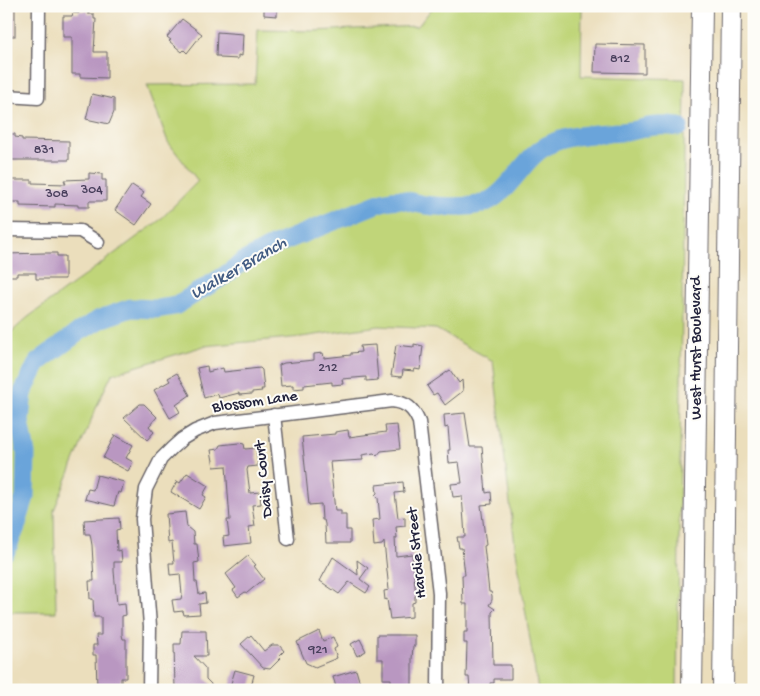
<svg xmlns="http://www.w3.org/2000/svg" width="760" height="696" viewBox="0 0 760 696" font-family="'Gochi Hand',sans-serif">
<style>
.green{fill:#c0d579;stroke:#717c5a}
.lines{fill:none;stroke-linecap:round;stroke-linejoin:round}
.river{stroke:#6aa4da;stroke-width:19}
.building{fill:#b997c1}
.minor-casing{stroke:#686468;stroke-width:15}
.primary-casing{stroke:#686468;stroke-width:22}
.minor{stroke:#fff;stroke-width:12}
.primary{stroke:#fff;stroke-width:20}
.labels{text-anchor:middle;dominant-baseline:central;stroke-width:4;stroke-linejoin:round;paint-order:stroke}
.number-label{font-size:14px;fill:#483f5c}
.street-label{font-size:16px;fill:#22223b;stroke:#fdfcf7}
.water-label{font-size:18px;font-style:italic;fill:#425c83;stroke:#fdfcf7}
</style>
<rect width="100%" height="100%" fill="#fdfcf7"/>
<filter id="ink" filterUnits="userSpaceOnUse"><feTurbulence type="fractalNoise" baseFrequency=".02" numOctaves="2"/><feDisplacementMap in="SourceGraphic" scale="10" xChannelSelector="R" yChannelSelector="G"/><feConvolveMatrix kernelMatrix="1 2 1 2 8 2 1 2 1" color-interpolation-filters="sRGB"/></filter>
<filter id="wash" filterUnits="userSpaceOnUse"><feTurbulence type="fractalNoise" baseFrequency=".0096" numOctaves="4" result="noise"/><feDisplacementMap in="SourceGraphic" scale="20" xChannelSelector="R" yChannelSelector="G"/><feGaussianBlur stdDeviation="1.12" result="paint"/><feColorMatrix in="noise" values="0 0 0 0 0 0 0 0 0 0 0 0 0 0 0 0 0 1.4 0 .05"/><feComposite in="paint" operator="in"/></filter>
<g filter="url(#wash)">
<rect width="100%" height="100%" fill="#ebdebc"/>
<polygon class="green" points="434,6 582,6 581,76 685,79 677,690 538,690 515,545 493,361 436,329 379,326 301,337 204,346 112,374 99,401 54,510 56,612 6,612 6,337 27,318 160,220 198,181 168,142 147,85 255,84 258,30 314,31 418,26"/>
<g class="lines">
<path class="river" d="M 6,551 L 16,527 L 25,497 L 26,454 L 20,421 L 23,392 L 38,362 L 80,331 L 100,319 L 131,308 L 157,309 L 175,306 L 224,276 L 244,261 L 272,246 L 379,203 C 398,197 402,200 420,204 C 433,207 468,208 481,204 C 503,198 517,171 533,156 C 558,131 598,135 630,131 C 639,130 647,126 656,126 C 664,125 671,126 679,127"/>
</g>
<g id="blocks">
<g class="building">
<polygon points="264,6 277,6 277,16 264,15"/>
<rect x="6" y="8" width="9" height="28"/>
<polygon points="79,11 88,11 88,14 94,14 94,19 96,19 94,52 107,52 107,78 80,77 80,74 72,74 72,37 63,37 63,16 72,16 73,13 79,13"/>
<polygon points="182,19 202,34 187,53 184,50 182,52 169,41 171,40 167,37"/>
<polygon points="217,32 243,34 242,56 238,55 238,59 220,58 220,56 216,56"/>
<polygon points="595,44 645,45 645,73 594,72"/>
<polygon points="92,94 114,99 114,112 109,124 86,119"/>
<polygon points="6,134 15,134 15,137 22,138 22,140 69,141 69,160 6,160"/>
<polygon points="89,173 102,174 102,180 106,180 106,201 89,201 89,207 78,207 78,205 55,204 55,207 20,206 20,202 8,202 8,180 32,180 32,183 66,184 64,180 89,179"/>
<polygon points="132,185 144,193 141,197 151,204 136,225 115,210"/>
<polygon points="45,253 57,253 57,256 65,256 65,279 36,279 36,273 17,273 17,276 8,276 8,273 6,273 6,254"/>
<polygon points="414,344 423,346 420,370 415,369 414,371 403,370 402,377 391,376 396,345 414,347"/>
<polygon points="375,345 378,380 366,381 366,377 342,379 343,384 332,385 332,382 304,385 304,388 293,389 293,385 281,386 279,365 284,363 314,360 314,354 323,353 324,358 351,355 351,353 361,352 360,346"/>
<polygon points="207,366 208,372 223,368 224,372 260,368 262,370 264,389 261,389 262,391 252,392 252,394 239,395 239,393 219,398 218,394 204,398 197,368"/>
<polygon points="450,370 459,383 462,380 463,391 445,405 437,393 433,395 427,386"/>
<polygon points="177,373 190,395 176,405 180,412 170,418 154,390 170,381 168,378"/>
<polygon points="140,404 144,404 157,417 149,426 154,432 147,440 124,418"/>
<polygon points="465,413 470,447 482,447 486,493 491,492 492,504 481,505 486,545 484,546 489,592 491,592 492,596 492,600 489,605 495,609 492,612 493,665 511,665 511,679 494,679 494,683 490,683 490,690 470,690 469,677 466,677 467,643 464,643 464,632 467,632 467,604 463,604 462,575 465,575 462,548 459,548 457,537 465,537 464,522 462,496 453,497 451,484 462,483 459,462 449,463 448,450 450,450 448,427 445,428 444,415"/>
<polygon points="397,425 400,449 381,451 377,456 374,453 362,455 363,460 330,462 335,511 341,511 341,515 346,515 346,530 350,530 350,543 326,543 325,524 324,520 322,520 321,504 309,505 302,437 335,434 335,432 348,430 349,437 371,434 386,432 385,426"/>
<polygon points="115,435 133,445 126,458 133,462 128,471 103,458"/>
<polygon points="239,443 244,444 245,449 256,448 258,466 248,467 247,470 250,493 260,492 261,504 252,505 255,526 249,527 251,543 224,546 223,537 229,536 227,520 230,520 226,466 214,467 211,450 218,449 220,445"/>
<polygon points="187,473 208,486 203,495 206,497 199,509 171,492 177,481 180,483"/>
<polygon points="97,475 124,482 121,493 118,492 114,506 85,499 88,489 93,490"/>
<polygon points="403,482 404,492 395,493 398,518 405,517 405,526 396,527 397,538 395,538 396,556 412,554 416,596 415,596 415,602 412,603 412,617 390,619 387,599 385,600 384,591 389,590 384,542 382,545 374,546 372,520 380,519 378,498 375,495 377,493 376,485"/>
<polygon points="185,512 187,527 193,532 194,544 197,544 199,562 194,563 195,582 197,582 199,594 205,593 206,603 199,604 200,614 184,615 183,611 174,612 172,600 181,599 182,594 180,574 170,575 169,563 174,563 172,542 168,543 166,514"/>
<polygon points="119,518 120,529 116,530 117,551 121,550 122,562 114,562 114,571 117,604 125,603 126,615 122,616 122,635 123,639 126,639 126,678 121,678 121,687 118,687 118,690 104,690 104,687 97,687 96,655 93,655 93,645 97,645 96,635 101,635 101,617 94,617 93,599 90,599 89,581 94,581 92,545 90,534 85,534 84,520"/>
<polygon points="248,556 256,565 254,566 264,579 247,593 245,592 238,597 233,590 236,588 226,574"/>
<polygon points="333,557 358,575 357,560 368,568 360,579 370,587 366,593 349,582 339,594 320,581"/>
<polygon points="182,631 206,631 207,656 194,656 206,669 206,679 211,684 211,690 175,690 174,644 181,644"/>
<polygon points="319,631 323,641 333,637 337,647 334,649 337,658 315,667 306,663 297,642"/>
<polygon points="251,635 264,651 272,645 279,645 284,651 279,656 281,658 270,669 263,668 241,644"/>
<polygon points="377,635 415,635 415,646 413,646 412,659 412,690 391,690 391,679 383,679 383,659 377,659"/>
<polygon points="360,639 366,651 357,656 351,644"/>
<polygon points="235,670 254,675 251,686 249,686 247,690 229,690"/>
<polygon points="356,670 362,690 337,690 333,677"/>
</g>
</g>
</g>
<g filter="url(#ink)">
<use href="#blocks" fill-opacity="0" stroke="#686468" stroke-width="1"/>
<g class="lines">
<g class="minor-casing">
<g id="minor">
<polyline points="6,96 38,98 39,6"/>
<polyline points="6,230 80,231 98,242"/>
<polyline points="274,415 288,539"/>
<path d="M 149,690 L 150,626 L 142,519 L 146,489 L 161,459 L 172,448 L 182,439 L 195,431 L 215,423 L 392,401 C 407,403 413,408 419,422 L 439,593 L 438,690"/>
</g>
</g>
<g class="primary-casing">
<g id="primary">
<polyline points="692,690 702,6"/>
<polyline points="723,690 731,6"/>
</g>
</g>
<use href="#minor" class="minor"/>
<use href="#primary" class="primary"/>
</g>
</g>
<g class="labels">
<g class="number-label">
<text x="620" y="59">812</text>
<text x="44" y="150">831</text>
<text x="92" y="190">304</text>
<text x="57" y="194">308</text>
<text x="328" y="368">212</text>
<text x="318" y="650">921</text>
</g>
<g class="street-label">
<text transform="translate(697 348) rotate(-90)">West Hurst Boulevard</text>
<text transform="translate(255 403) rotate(-8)">Blossom Lane</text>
<text transform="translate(265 479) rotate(-96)">Daisy Court</text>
<text transform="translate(418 553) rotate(-96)">Hardie Street</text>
</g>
<g class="water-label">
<text transform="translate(239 269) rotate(-30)">Walker Branch</text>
</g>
</g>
<rect width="760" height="696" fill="none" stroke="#fdfcf7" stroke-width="25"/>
</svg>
